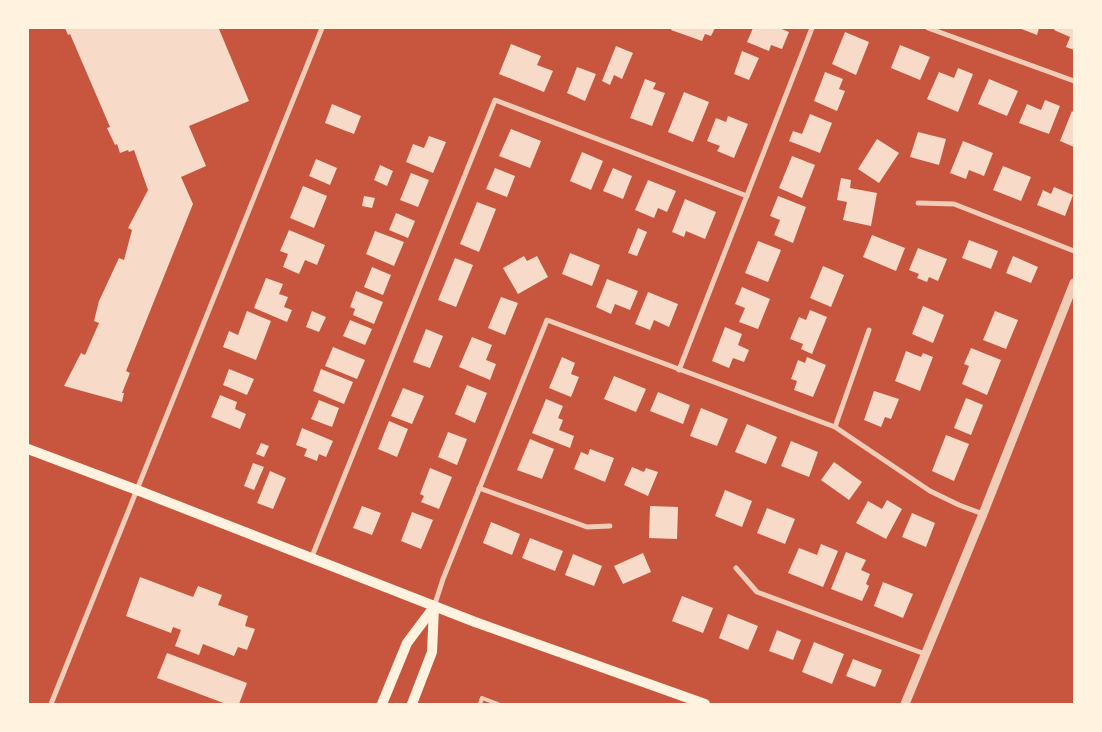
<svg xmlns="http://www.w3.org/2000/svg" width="1102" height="732" viewBox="0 0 1102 732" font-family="Karla,sans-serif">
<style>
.building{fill:#f7dbc8}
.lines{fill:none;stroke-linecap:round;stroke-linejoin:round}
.service{stroke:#f1ccb7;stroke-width:4}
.minor{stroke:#f1ccb7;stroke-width:5}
.tertiary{stroke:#f1ccb7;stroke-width:9}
.secondary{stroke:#fff3e0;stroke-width:10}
</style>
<rect width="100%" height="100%" fill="#c8553d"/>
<g class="building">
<polygon points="65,28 222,28 219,29 249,101 189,126 206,166 181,177 193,204 126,371 130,373 122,393 124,393 122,402 64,386 81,353 85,355 99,323 94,321 99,301 119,258 124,260 132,230 128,228 148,190 134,150 129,152 128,150 120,153 117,144 115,145 107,128 110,127 70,34 68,35"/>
<polygon points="672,28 715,28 711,36 705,34 702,41 671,30"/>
<polygon points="753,28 779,28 789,32 782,49 771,45 769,51 747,42"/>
<polygon points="1019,28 1039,28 1037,35"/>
<polygon points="1055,28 1074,28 1074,50 1066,47 1070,37 1054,30"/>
<polygon points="845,32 869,42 856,75 832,64"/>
<polygon points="511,44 541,56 537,65 553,71 544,92 499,74"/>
<polygon points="900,45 930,57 920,80 891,68"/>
<polygon points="616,46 633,53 622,79 614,75 610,85 602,81"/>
<polygon points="742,51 759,58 749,80 734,74"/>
<polygon points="577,67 596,74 585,101 567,93"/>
<polygon points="958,68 973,74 958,112 927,99 939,72 954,78"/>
<polygon points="825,72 843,79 839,89 845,91 837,111 814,101"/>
<polygon points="645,79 656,83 653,89 665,93 652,126 630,118"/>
<polygon points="989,79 1018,91 1007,116 978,104"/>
<polygon points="684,92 709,102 693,142 668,132"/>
<polygon points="1045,100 1060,106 1049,134 1019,123 1027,104 1041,110"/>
<polygon points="332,104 361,116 354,134 325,123"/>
<polygon points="1072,111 1074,113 1074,147 1060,141"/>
<polygon points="810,114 832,123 820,153 789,141 793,131 802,134"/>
<polygon points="728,116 748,124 734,158 717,151 720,146 707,141 716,118 726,122"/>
<polygon points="511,129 541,141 530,168 499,156"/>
<polygon points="918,132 946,139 939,165 910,157"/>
<polygon points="429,136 446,142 433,173 406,162 413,144 424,148"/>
<polygon points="877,139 899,153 879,183 858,169"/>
<polygon points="963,141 993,153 984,176 969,170 966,179 950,173"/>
<polygon points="582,152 603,161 591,190 570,181"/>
<polygon points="792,156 815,165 802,198 779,188"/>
<polygon points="316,159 337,168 330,185 309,176"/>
<polygon points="380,165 393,171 387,186 374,180"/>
<polygon points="1003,166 1031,177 1021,201 993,190"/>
<polygon points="495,168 515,176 507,197 486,189"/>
<polygon points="613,168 632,176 623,199 603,191"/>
<polygon points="411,173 429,180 418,207 400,200"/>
<polygon points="841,178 851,180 850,188 877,193 871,226 843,220 847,202 837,200"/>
<polygon points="648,180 676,191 667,212 658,208 654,218 635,210"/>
<polygon points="303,186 327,196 314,228 290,218"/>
<polygon points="1054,187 1073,195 1065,216 1037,205 1043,190 1051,194"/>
<polygon points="364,196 375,198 372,208 362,206"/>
<polygon points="778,196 806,207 793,243 774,235 780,220 770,216"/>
<polygon points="685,199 716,212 705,239 686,231 684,237 672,232"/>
<polygon points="477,202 496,209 479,252 460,244"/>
<polygon points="396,213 415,221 408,238 389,230"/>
<polygon points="638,228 647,232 637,256 628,253"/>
<polygon points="289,230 325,245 317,265 305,260 299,274 283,267 288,254 280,251"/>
<polygon points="375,231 404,242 394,266 366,254"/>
<polygon points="872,235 905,248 896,271 863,257"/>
<polygon points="969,240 998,251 991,269 962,258"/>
<polygon points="758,241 781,250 768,282 745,273"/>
<polygon points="918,248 947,259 938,281 929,277 927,282 917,278 919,274 909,270"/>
<polygon points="570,253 600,265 592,286 562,274"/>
<polygon points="524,256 527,261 537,256 548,277 518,294 503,268"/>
<polygon points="1013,256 1038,267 1031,283 1006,273"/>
<polygon points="455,258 473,265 456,307 438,300"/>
<polygon points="823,266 844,275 831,307 810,298"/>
<polygon points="372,267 391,275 383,295 364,287"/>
<polygon points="266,278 283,284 279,294 288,297 284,307 292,310 287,322 254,308"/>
<polygon points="607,279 638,291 630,310 615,304 611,314 596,307"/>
<polygon points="742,287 770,299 758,329 739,322 745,308 735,304"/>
<polygon points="356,291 383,302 374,324 353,315 355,309 350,307"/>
<polygon points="648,292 678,304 669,327 654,320 650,330 635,324"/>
<polygon points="501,297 518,303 505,335 488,328"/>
<polygon points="923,306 944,315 933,343 912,334"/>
<polygon points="810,310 827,317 812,354 801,349 803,344 790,339 799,317 806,320"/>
<polygon points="247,311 271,321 256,360 223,347 229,331 238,335"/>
<polygon points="312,311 326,317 319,332 306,327"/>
<polygon points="995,311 1018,320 1006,349 983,340"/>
<polygon points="350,320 372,329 365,345 343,336"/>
<polygon points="725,327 742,334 738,345 749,350 744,362 733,358 729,368 712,361"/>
<polygon points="426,329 443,336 430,368 413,362"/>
<polygon points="472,337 492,345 486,360 496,364 490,380 459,367"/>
<polygon points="333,347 365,360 357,379 325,366"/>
<polygon points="971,348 1001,360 987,395 962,384 969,366 964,364"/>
<polygon points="906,351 921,357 923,353 933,357 920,391 895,381"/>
<polygon points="562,357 575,363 571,374 579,377 571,397 549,388"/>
<polygon points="807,357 826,365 813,397 794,390 797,381 791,379 798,360 805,363"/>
<polygon points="229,369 254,379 247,395 223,385"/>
<polygon points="321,369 353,382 344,404 313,391"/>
<polygon points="614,376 646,389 636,412 604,399"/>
<polygon points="467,385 487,393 475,423 455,414"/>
<polygon points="403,388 424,396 412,424 391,416"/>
<polygon points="874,391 899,399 891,419 885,417 881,427 864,420"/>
<polygon points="658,392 690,405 683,424 650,411"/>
<polygon points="220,395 237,402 235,409 246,414 240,429 211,417"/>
<polygon points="966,398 983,405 971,435 954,428"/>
<polygon points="546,399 563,406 558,418 563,420 559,430 574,436 570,448 532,433"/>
<polygon points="319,400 339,408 332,427 311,419"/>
<polygon points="701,408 728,419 717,446 690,436"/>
<polygon points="389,421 408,429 397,457 378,449"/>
<polygon points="747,424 777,437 766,464 735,452"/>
<polygon points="302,428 333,441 326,457 319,454 317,461 304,456 307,449 296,445"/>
<polygon points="448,432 467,439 457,465 438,457"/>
<polygon points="946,435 969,444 954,481 932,471"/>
<polygon points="530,439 554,449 542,479 517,470"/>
<polygon points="791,441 818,452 809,477 781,466"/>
<polygon points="261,443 269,446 264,457 256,454"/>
<polygon points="590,449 614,458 605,482 574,469 581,452 588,455"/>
<polygon points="834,462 862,482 849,500 821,480"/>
<polygon points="253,463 264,467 254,490 244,486"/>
<polygon points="632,467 644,472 646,468 658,472 648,496 624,485"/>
<polygon points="430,468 452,477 439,509 421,502 424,496 420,494"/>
<polygon points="270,471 286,478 273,509 257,503"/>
<polygon points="725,490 752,501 742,527 715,516"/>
<polygon points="887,500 902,509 886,539 856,523 868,501 882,509"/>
<polygon points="362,506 381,513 372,535 353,528"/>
<polygon points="650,506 678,507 677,539 649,538"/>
<polygon points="767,508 795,519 785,544 757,533"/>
<polygon points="412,512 433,520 421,549 401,541"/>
<polygon points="912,513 935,523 926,547 902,537"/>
<polygon points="491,522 520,534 512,555 483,543"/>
<polygon points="530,538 563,551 555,571 522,558"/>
<polygon points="821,544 838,551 823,587 788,573 799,548 817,555"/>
<polygon points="846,552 866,560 861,570 870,574 866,584 869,586 862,601 831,589"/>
<polygon points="643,553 651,572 623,584 614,566"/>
<polygon points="573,554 602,566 594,586 565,575"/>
<polygon points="140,577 193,597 198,586 222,595 218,605 248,616 245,626 255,629 247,650 238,647 234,656 203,644 199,655 175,646 181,630 173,627 171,633 126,616"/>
<polygon points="883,582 913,594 903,618 874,606"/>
<polygon points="682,596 713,608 703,633 672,621"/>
<polygon points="728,614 758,626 748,650 719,638"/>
<polygon points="777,630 801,640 793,660 769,651"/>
<polygon points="814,642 844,654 832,684 802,672"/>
<polygon points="167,653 247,683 239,704 226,704 157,678"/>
<polygon points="853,659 882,670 875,687 846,676"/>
</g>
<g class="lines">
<polyline class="service" points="480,704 482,698 498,704"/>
<g class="minor">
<polyline points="928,28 1074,81"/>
<polyline points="918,203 954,204 1074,251"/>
<polyline points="679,370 807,41 812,28"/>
<polyline points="835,427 869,330"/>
<polyline points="479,488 587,527 610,526"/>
<polyline points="311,559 495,100 747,196"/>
<polyline points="736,568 757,592 925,654"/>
<polyline points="434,607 443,579 547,320 835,427 930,491 959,505 983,514"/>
<polyline points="51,704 322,28"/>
</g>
<polyline class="tertiary" points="905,704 983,514 1074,283"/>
<g class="secondary">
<polyline points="28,449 137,490 475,622 705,704"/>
<polyline points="382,704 407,643 434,607"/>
<polyline points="412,704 432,652 434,608"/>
</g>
</g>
<rect width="1102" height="732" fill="none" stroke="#fff3e0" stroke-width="58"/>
</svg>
